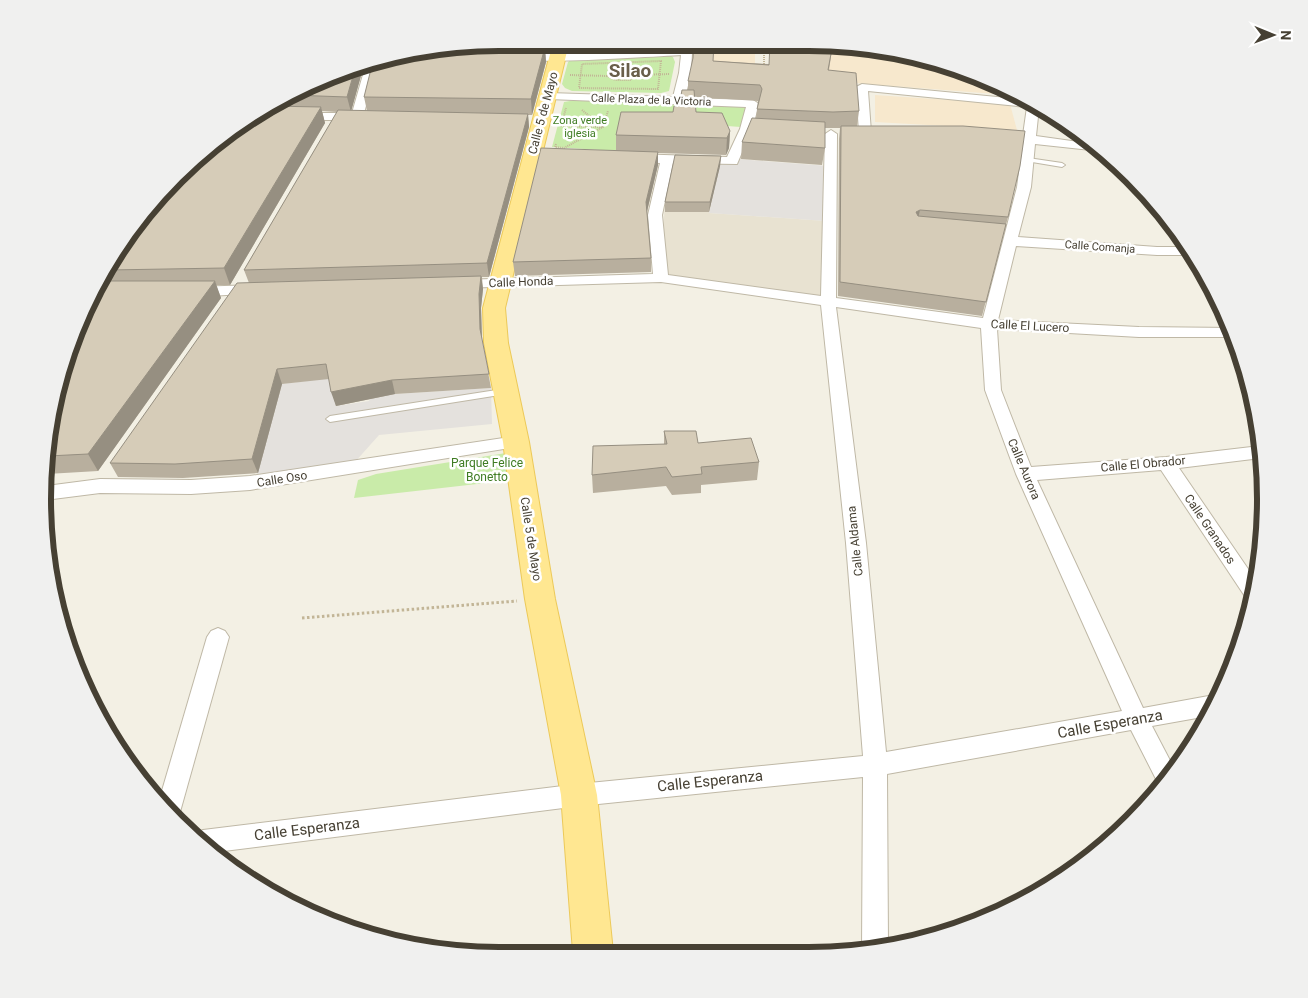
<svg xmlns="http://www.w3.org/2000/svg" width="1308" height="998" viewBox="0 0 1308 998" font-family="Roboto,sans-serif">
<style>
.residential{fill:#e8e2d1}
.commercial{fill:#f7e8cd}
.green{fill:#c9eba9}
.parking{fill:#e4e1dd}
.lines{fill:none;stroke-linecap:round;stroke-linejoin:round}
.lane-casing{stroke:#bfb8a6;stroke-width:2}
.street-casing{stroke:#bfb8a6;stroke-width:2}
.primary-casing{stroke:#ecc959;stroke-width:2}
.path-far1{stroke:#c2b596;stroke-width:2;stroke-dasharray:1 1;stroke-linecap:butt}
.path{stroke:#c2b596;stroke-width:3;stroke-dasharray:2.5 2.5;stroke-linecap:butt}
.lane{fill:#fff;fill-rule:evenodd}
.street{fill:#fff;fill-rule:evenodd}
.primary{fill:#ffe791;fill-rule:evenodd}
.wall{fill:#b8af9e}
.shaded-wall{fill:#968f81}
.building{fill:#d6ccb8;stroke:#968f81}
.labels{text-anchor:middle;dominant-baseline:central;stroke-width:5;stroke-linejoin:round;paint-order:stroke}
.far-street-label{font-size:11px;fill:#464033;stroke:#fff}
.far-park-label{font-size:11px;fill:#3f7c23;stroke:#fff}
.street-label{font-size:12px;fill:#464033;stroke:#fff}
.park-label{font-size:12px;fill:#3f7c23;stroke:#fff}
.near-street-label{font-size:15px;fill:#464033;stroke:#fff}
.far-town-label{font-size:19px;font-weight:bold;fill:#695f4a;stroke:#fff}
.rim{fill:none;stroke:#464033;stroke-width:6}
</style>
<rect width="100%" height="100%" fill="#f3f0e4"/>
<polygon class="residential" points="667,159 721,160 709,213 826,221 824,299 661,278"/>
<g class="commercial">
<polygon points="705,43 755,43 755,71 691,73 692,53 699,51"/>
<polygon points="770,43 839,43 927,58 1011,90 1021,96 841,82 828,72 830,58 769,55"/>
<polygon points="875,95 1010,104 1017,130 875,122"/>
</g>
<g class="green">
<polygon points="667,54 673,57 675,62 669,91 661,93 572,91 565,88 562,84 568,62 572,59"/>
<polygon points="582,99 748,107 741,127 685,123 618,151 552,147 564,102"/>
<polygon points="506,453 512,480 354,498 358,480 376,474"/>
</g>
<g class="parking">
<polygon points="737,159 828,166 826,221 709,213 721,160"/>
<polygon points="330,378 336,406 369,401 371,397 395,394 491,388 492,424 379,435 354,463 257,474 282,384"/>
</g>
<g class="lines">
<g class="lane-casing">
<g id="lane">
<polygon points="1028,158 1062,163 1065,165 1062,167 1026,161 1025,160"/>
<polygon points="503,389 507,392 506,394 330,422 326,419 330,416"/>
</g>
</g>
<g class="street-casing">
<g id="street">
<path d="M 695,43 L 705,43 L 706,46 L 692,53 L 691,73 L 685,98 L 753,100 L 759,104 L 752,129 L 737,164 L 673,163 L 662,215 L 668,275 L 821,296 L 825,134 L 831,130 L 837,134 L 836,298 L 983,318 L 1017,187 L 1023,142 L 1015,141 L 1013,138 L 1015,135 L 1023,135 L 1027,107 L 868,91 L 871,132 L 865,136 L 859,132 L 856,87 L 862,84 L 1028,100 L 1039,107 L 1036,136 L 1093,144 L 1100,151 L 1035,144 L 1031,187 L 1018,237 L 1157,247 L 1189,247 L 1194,255 L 1157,255 L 1016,246 L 998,320 L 1139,327 L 1232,328 L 1235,337 L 1139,337 L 997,329 L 1001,390 L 1031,467 L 1166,457 L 1260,446 L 1261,458 L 1179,468 L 1257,582 L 1252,602 L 1248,601 L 1161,470 L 1037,480 L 1143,708 L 1214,695 L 1218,697 L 1208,716 L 1152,726 L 1175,770 L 1160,787 L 1131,730 L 887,774 L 888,946 L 868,952 L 862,950 L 863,777 L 579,806 L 216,852 L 194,835 L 194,834 L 203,830 L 579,784 L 863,756 L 846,543 L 821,305 L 661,282 L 458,288 L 453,287 L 451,284 L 453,281 L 458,280 L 653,274 L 648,215 L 660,163 L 632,162 L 626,158 L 632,154 L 727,157 L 740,129 L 746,107 L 549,99 L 543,96 L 549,93 L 673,97 L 679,73 L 681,55 C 659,56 524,66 515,57 L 520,54 L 686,48 ZM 836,307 L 981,328 L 985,390 L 1016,474 L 1122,711 L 886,752 L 866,543 Z"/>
<polygon points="376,60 378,62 364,113 367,117 365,120 295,120 293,117 299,113 352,113 366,64"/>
<polygon points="256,285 261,287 264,290 261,293 193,297 188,295 185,292 188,289 193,287"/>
<polygon points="516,436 522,438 525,442 522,446 250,490 191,494 100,493 45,500 46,486 100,479 191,480 250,476"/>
<polygon points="218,628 225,631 229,637 180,812 175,821 159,801 207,637 211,631"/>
</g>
</g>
<g class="primary-casing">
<polygon id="primary" points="553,43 569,43 505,308 508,343 529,442 555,599 597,795 613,952 573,952 561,795 525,599 503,442 484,343 483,308"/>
</g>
<g class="path-far1">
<polyline points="764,43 764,68"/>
<polygon points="661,61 658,89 579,88 582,64"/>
<polygon points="610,72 625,72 632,75 631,80 615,80 607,76"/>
<polyline points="570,75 607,76"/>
<polyline points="632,75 670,74"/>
<polyline points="582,110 603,127"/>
<polyline points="561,126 566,108"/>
<polyline points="561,126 602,127"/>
<polyline points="556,144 555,147 564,148 603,127 608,111"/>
</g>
<polyline class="path" points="302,618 517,601"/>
<use href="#lane" class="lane"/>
<use href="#street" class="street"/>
<use href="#primary" class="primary"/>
</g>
<g class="wall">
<polygon points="499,42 552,43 549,52 545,52 546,62 532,115 528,115 529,127 489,277 482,277 483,289 481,308 482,340 491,388 395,394 336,406 329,379 282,384 258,473 183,478 118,477 110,463 249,283 244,270 337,112 322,111 325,123 230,285 216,285 221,298 98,471 47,474 51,410 90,297 176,176 270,104 364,65 351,110 367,111 364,97 381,58"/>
<polygon points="569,43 690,43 685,46 569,51"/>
<polygon points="833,43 829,70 859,111 857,126 1008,217 982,316 838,296 839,139 840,128 825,128 825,148 822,165 741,159 742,142 756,118 757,109 758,101 695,97 696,112 730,131 729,148 726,155 658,153 658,165 647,212 651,258 651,272 515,276 513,262 616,150 616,135 673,112 679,106 688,90 688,81 713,61 769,64"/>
<polygon points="721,156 720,166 709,212 665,212 665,202"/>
<polygon points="664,431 698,443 759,462 757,480 701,485 701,493 672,495 666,486 593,493 592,475 664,444"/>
</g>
<g class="shaded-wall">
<polygon points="548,43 552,43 549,52"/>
<polygon points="686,43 690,43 690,44 685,46"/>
<polygon points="545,47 546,62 532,115 531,99"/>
<polygon points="364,65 351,112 347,97 355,69"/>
<polygon points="321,107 325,123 230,285 224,268"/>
<polygon points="528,114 529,127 489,277 487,263"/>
<polygon points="730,131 729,148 726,155 727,138"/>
<polygon points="658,152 658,165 646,215 646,202"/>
<polygon points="721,156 720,166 709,212 710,202"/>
<polygon points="920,210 917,223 916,212"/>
<polygon points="481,276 483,289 481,308 482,343 480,329 479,294"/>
<polygon points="215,281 221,298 98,471 88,454"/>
<polygon points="277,369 282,384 258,473 252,459"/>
<polygon points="392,380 395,394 336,406 331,392"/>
</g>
<g class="building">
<polygon points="694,43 714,43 713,61 769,65 770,43 833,43 828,70 856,73 859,111 833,112 757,109 762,89 760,85 688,81 693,58"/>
<polygon points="469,46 545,47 531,99 364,97 373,61 381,58"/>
<polygon points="355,69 347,97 291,95"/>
<polygon points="682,90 694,90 696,112 722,113 730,131 727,138 616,135 621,112 673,112 674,106 679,106"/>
<polygon points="268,106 321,107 224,268 109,270 176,176"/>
<polygon points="338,110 528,114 487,263 244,270"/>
<polygon points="752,118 825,122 825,148 742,142"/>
<polygon points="841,126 963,126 1025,131 1020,166 1008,217 920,210 916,212 918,216 1006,224 986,302 840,282"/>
<polygon points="541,148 658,152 646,202 651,258 513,262"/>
<polygon points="675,155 721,156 710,202 665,202"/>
<polygon points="481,276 479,294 480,329 489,374 392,380 331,392 326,364 277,369 252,459 175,464 110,463 237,283"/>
<polygon points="101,281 215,281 88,454 48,456 51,410 90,297"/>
<polygon points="664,431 696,431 698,443 751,438 759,462 701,467 702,474 672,477 666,467 592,475 593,446 667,444"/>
</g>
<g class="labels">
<g class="far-street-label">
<text transform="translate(651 100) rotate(2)">Calle Plaza de la Victoria</text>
<text transform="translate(1100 247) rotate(4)">Calle Comanja</text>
</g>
<g class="far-park-label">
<text x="580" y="120">Zona verde<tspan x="580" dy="13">iglesia</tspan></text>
</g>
<g class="street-label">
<text transform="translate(543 113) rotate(-75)">Calle 5 de Mayo</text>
<text transform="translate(521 282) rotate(-2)">Calle Honda</text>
<text transform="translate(1030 326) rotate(3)">Calle El Lucero</text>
<text transform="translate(1143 464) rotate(-5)">Calle El Obrador</text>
<text transform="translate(1024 469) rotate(67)">Calle Aurora</text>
<text transform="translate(282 479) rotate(-9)">Calle Oso</text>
<text transform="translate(1210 529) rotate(56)">Calle Granados</text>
<text transform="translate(531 539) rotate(81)">Calle 5 de Mayo</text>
<text transform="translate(855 541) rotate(-96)">Calle Aldama</text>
</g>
<g class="park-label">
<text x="487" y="463">Parque Felice<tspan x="487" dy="14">Bonetto</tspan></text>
</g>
<g class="near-street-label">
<text transform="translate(1110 724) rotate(-10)">Calle Esperanza</text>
<text transform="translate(710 781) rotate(-6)">Calle Esperanza</text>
<text transform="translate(307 829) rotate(-7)">Calle Esperanza</text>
</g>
<g class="far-town-label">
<text x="630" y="70">Silao</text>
</g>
</g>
<path d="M0 0H1308V998H0ZM499 51H809A448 448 0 0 1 1257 499V499A448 448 0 0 1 809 947H499A448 448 0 0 1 51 499V499A448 448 0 0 1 499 51Z" fill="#f0f0ef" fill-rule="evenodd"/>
<path class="rim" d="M499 51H809A448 448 0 0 1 1257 499V499A448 448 0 0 1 809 947H499A448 448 0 0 1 51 499V499A448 448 0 0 1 499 51Z"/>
<g transform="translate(1273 35) rotate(91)" stroke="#ffffff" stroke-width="4" paint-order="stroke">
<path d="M0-4L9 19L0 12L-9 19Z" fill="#464033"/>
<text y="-8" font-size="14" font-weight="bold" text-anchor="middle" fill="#464033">N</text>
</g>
</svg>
